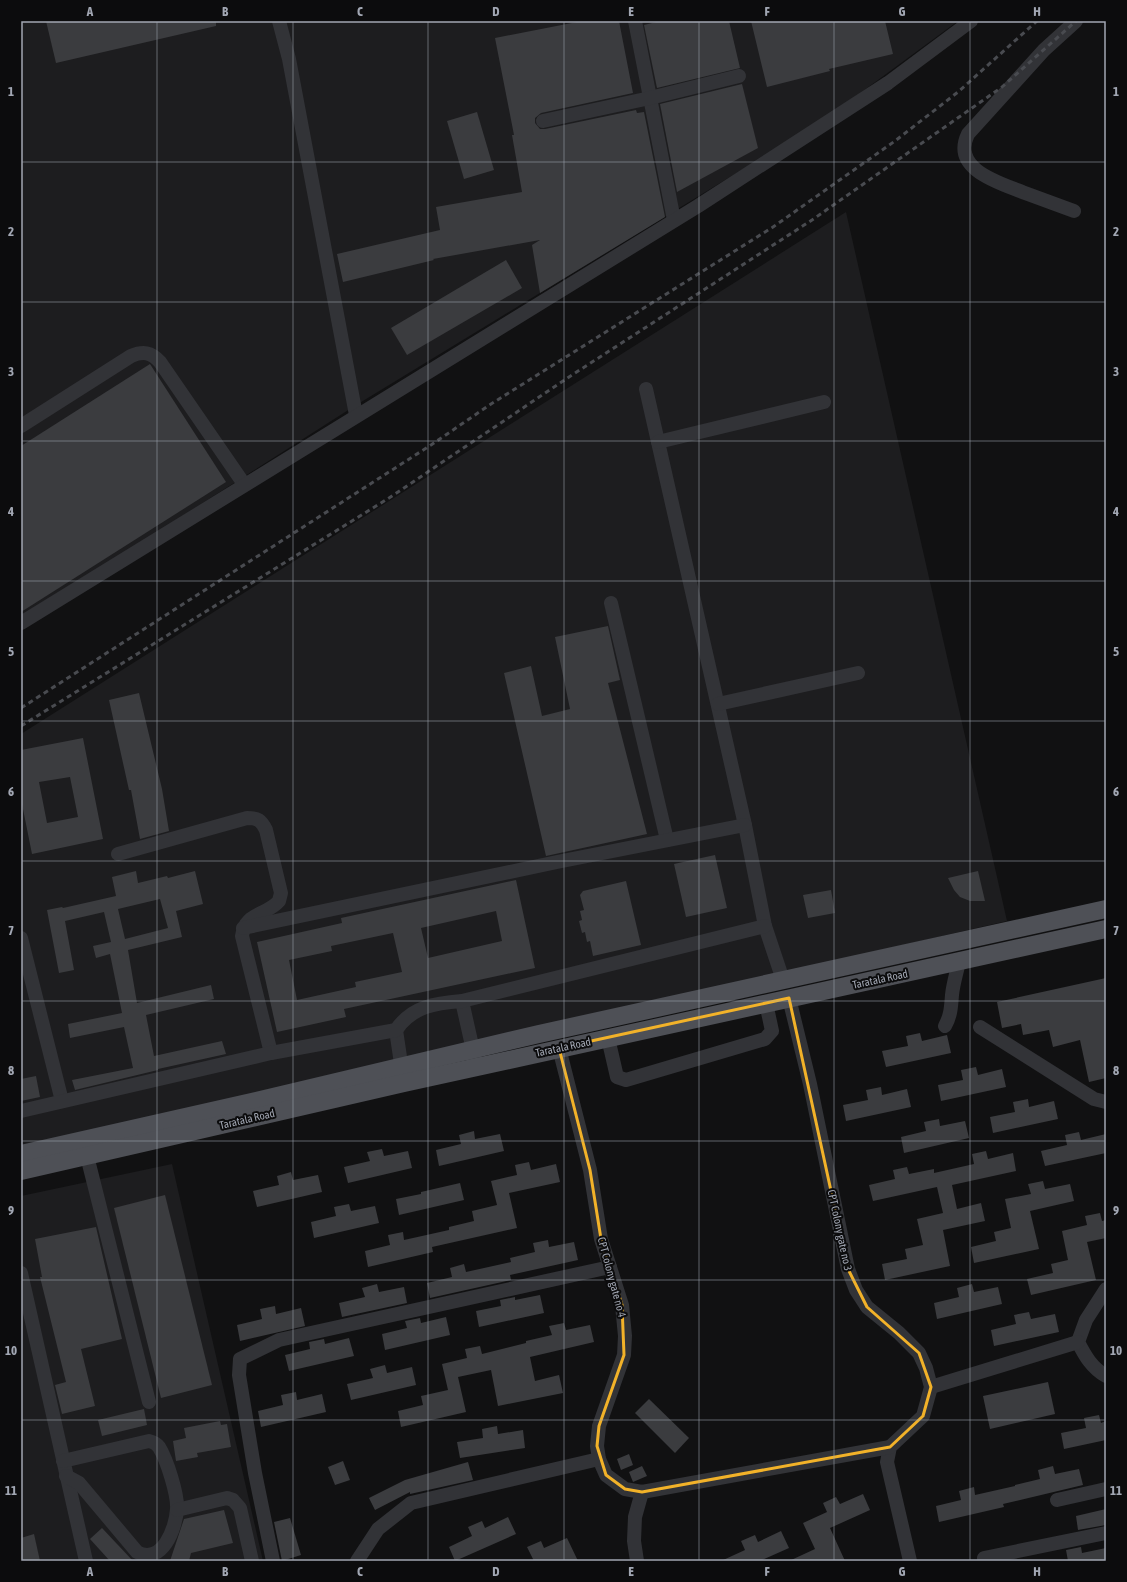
<svg xmlns="http://www.w3.org/2000/svg" width="1127" height="1582" viewBox="0 0 1127 1582" font-family="'Asap Condensed',sans-serif">
<style>
.built{fill:#1d1d1f}
.building{fill:#3b3c3f;fill-rule:evenodd}
.lines{fill:none;stroke-linecap:round;stroke-linejoin:round}
.minor{stroke:#323337;stroke-width:14}
.major{stroke:#4e5056;stroke-width:18}
.rail{stroke:#494b50;stroke-width:3;stroke-dasharray:5 4;stroke-linecap:butt}
.marked{fill:none;stroke:#f2b229;stroke-width:3;stroke-linejoin:round}
.grid{fill:none;stroke:#a2a7b3;stroke-width:1;stroke-opacity:0.55}
.labels{text-anchor:middle;dominant-baseline:central;stroke-width:4;stroke-linejoin:round;paint-order:stroke}
.street-label{font-size:11px;fill:#a2a7b3;stroke:#0c0c0d}
.neatline{fill:none;stroke:#a2a7b3;stroke-width:1.5}
.grid-label{font-size:13px;text-anchor:middle;font-weight:bold;fill:#a2a7b3}
</style>
<rect width="100%" height="100%" fill="#111112"/>
<g class="built">
<polygon points="21,21 958,21 825,119 353,407 21,619"/>
<polygon points="846,212 1007,921 21,1149 21,734"/>
<polygon points="172,1164 263,1561 21,1561 21,1196"/>
</g>
<g class="building">
<polygon points="46,21 216,21 216,26 56,63"/>
<polygon points="582,21 619,21 633,93 541,113 535,118 535,123 540,129 545,129 636,110 637,113 644,112 665,217 540,293 532,245 540,240 433,259 434,260 343,282 337,254 440,230 436,207 522,192 512,135 514,135 495,38"/>
<polygon points="660,21 729,21 740,68 657,88 644,25"/>
<polygon points="751,21 885,21 893,54 829,69 830,71 767,87"/>
<polygon points="742,84 758,148 677,192 660,104"/>
<polygon points="477,112 494,170 464,179 447,121"/>
<polygon points="506,260 522,288 407,355 391,328"/>
<polygon points="150,364 226,482 21,612 21,446"/>
<polygon points="608,626 620,680 608,683 647,834 546,856 504,673 531,666 542,716 570,709 555,637"/>
<polygon points="139,693 162,789 169,831 140,839 131,790 129,790 109,700"/>
<path d="M 83,738 L 103,839 L 32,854 L 21,799 L 21,750 ZM 70,777 L 78,817 L 47,823 L 39,782 Z"/>
<polygon points="715,855 727,908 686,917 674,864"/>
<path d="M 136,871 L 138,883 L 167,876 L 168,878 L 195,871 L 203,904 L 176,911 L 182,937 L 128,950 L 137,1003 L 211,985 L 214,999 L 146,1015 L 154,1056 L 222,1041 L 226,1054 L 158,1069 L 158,1070 L 75,1090 L 72,1080 L 133,1068 L 124,1027 L 70,1038 L 68,1024 L 122,1013 L 110,954 L 96,958 L 93,946 L 111,942 L 104,912 L 65,921 L 74,970 L 59,973 L 47,910 L 62,907 L 63,908 L 116,896 L 112,877 ZM 160,899 L 168,928 L 125,939 L 118,909 Z"/>
<polygon points="978,871 985,901 970,901 960,897 954,890 948,878"/>
<path d="M 516,880 L 535,968 L 344,1009 L 346,1017 L 277,1032 L 257,942 L 342,923 L 341,918 ZM 496,911 L 502,941 L 428,958 L 421,928 ZM 393,933 L 402,972 L 355,982 L 356,987 L 297,1000 L 289,960 L 332,951 L 331,946 Z"/>
<polygon points="626,881 641,945 593,956 590,941 587,942 585,932 582,933 579,921 582,920 580,911 584,910 580,895 583,891"/>
<polygon points="831,890 835,913 808,918 803,895"/>
<polygon points="1106,978 1106,1078 1089,1082 1080,1040 1053,1047 1049,1030 1023,1035 1021,1024 1002,1028 997,1002"/>
<polygon points="920,1033 922,1041 947,1035 951,1053 886,1067 882,1051 908,1046 906,1036"/>
<polygon points="976,1067 978,1075 1002,1069 1006,1087 941,1101 938,1085 963,1080 961,1070"/>
<polygon points="36,1076 40,1097 21,1101 21,1079"/>
<polygon points="881,1087 882,1095 907,1089 911,1107 846,1121 843,1105 868,1100 866,1090"/>
<polygon points="1028,1099 1029,1107 1054,1101 1058,1119 993,1133 990,1117 1015,1112 1013,1102"/>
<polygon points="939,1119 940,1126 965,1121 969,1138 904,1153 901,1137 926,1131 924,1122"/>
<polygon points="474,1131 475,1139 500,1134 504,1151 439,1166 436,1150 461,1144 459,1135"/>
<polygon points="1079,1132 1081,1140 1106,1134 1106,1153 1045,1166 1041,1151 1067,1145 1065,1135"/>
<polygon points="382,1149 384,1156 408,1151 412,1168 348,1183 344,1167 370,1161 367,1152"/>
<polygon points="986,1151 988,1159 1013,1153 1016,1171 952,1185 957,1209 981,1203 985,1221 943,1230 950,1266 885,1280 882,1264 907,1259 905,1249 923,1245 917,1219 943,1213 937,1187 873,1201 869,1185 895,1179 893,1170 907,1167 909,1174 934,1169 934,1173 974,1164 972,1154"/>
<polygon points="529,1162 531,1170 556,1164 560,1182 509,1193 517,1228 432,1247 433,1252 368,1267 365,1251 390,1245 388,1235 403,1232 404,1240 449,1230 449,1227 474,1221 472,1211 497,1205 491,1181 517,1175 515,1165"/>
<polygon points="291,1172 293,1180 318,1175 322,1192 257,1207 253,1191 279,1185 277,1176"/>
<polygon points="1043,1181 1045,1189 1070,1184 1074,1201 1030,1211 1039,1249 974,1263 971,1247 996,1241 994,1232 1011,1228 1005,1199 1031,1194 1028,1184"/>
<polygon points="460,1183 464,1200 399,1215 396,1199 421,1194 421,1192"/>
<polygon points="165,1195 212,1385 161,1398 114,1208"/>
<polygon points="349,1204 351,1211 375,1206 379,1223 314,1238 311,1222 336,1216 334,1207"/>
<polygon points="1100,1213 1102,1221 1106,1220 1106,1238 1087,1242 1096,1280 1031,1295 1027,1279 1053,1273 1051,1264 1068,1260 1062,1231 1087,1225 1085,1216"/>
<polygon points="96,1227 122,1339 81,1349 95,1406 62,1414 55,1385 66,1382 40,1277 42,1277 35,1239"/>
<polygon points="548,1240 549,1247 574,1242 578,1260 510,1275 511,1280 430,1298 427,1283 452,1277 450,1268 464,1264 466,1272 511,1262 510,1258 535,1252 533,1243"/>
<polygon points="377,1284 379,1292 404,1287 407,1303 342,1317 339,1303 365,1297 362,1288"/>
<polygon points="972,1284 974,1292 998,1287 1002,1304 937,1319 934,1303 959,1297 957,1288"/>
<polygon points="540,1295 544,1313 479,1327 476,1311 501,1306 500,1300 515,1297 515,1300"/>
<polygon points="275,1306 276,1314 301,1308 305,1326 240,1341 237,1325 262,1319 260,1309"/>
<polygon points="1029,1312 1031,1319 1055,1314 1059,1332 994,1346 991,1330 1016,1324 1014,1315"/>
<polygon points="446,1317 450,1335 385,1350 382,1334 407,1328 405,1321 420,1318 421,1323"/>
<polygon points="564,1323 566,1330 590,1325 594,1342 530,1357 535,1381 559,1375 563,1393 498,1406 491,1370 458,1377 466,1412 401,1427 398,1411 423,1405 421,1396 448,1390 442,1364 467,1358 465,1349 480,1346 482,1354 526,1343 526,1341 552,1335 549,1326"/>
<polygon points="349,1338 354,1356 289,1371 285,1355 310,1349 309,1342 324,1339 325,1344"/>
<polygon points="385,1365 387,1373 412,1367 416,1385 351,1400 347,1384 373,1378 370,1369"/>
<polygon points="1048,1382 1055,1414 990,1429 983,1396"/>
<polygon points="296,1392 297,1400 322,1394 326,1412 261,1427 258,1411 283,1405 281,1395"/>
<polygon points="649,1399 689,1438 675,1453 635,1413"/>
<polygon points="144,1409 147,1425 102,1436 98,1420"/>
<polygon points="1099,1415 1101,1423 1106,1421 1106,1440 1064,1449 1061,1433 1086,1428 1084,1418"/>
<polygon points="220,1421 221,1425 227,1424 231,1447 197,1453 198,1457 176,1461 173,1441 186,1438 184,1428"/>
<polygon points="497,1426 498,1434 523,1430 525,1448 460,1458 457,1442 483,1438 482,1429"/>
<polygon points="629,1454 633,1465 621,1470 617,1459"/>
<polygon points="343,1461 350,1480 335,1485 328,1467"/>
<polygon points="468,1462 473,1480 410,1494 410,1492 375,1510 369,1498 405,1480"/>
<polygon points="642,1466 647,1476 633,1482 629,1472"/>
<polygon points="1053,1466 1055,1474 1079,1469 1083,1485 1003,1504 1004,1507 939,1522 936,1506 961,1500 959,1491 974,1487 975,1495 1015,1486 1015,1485 1040,1479 1038,1470"/>
<polygon points="863,1494 870,1510 830,1528 845,1561 789,1561 815,1549 803,1523 827,1512 823,1503 836,1497 840,1504"/>
<polygon points="1106,1509 1106,1525 1078,1530 1076,1516"/>
<polygon points="224,1510 233,1543 191,1553 189,1561 170,1561 184,1519"/>
<polygon points="508,1517 516,1534 455,1561 449,1547 472,1536 468,1527 482,1521 485,1528"/>
<polygon points="290,1518 301,1555 282,1561 274,1522"/>
<polygon points="102,1528 133,1561 110,1561 90,1539"/>
<polygon points="781,1531 789,1548 760,1561 721,1561 745,1550 741,1541 755,1535 758,1542"/>
<polygon points="34,1534 40,1561 21,1561 21,1538"/>
<polygon points="567,1538 578,1561 534,1561 527,1547 541,1541 544,1548"/>
<polygon points="1081,1547 1082,1553 1106,1548 1106,1561 1068,1561 1066,1550"/>
</g>
<g class="lines">
<g class="minor">
<polyline points="279,21 289,59 356,415"/>
<polyline points="635,21 674,220"/>
<polyline points="543,121 650,98 739,76"/>
<path d="M 1074,211 C 1058,205 1041,199 1025,193 C 1000,183 951,170 968,134 L 1044,50 L 1076,21"/>
<polyline points="646,389 745,825 765,926 783,980"/>
<path d="M 21,426 L 131,356 C 143,351 151,352 160,362 L 244,484"/>
<polyline points="658,442 824,402"/>
<polyline points="611,603 667,840"/>
<polyline points="21,623 698,206 888,83 971,21"/>
<polyline points="718,704 858,673"/>
<path d="M 118,854 L 247,818 C 258,818 261,820 266,830 L 281,893 L 279,901 C 266,916 245,912 242,936 L 271,1053"/>
<polyline points="243,928 557,862 745,825"/>
<polyline points="21,938 62,1101"/>
<polyline points="789,998 810,1084 848,1269 856,1290 867,1307 899,1333 919,1353 926,1368 931,1387 923,1416 890,1447 887,1462 910,1561"/>
<polyline points="462,1001 475,1059"/>
<path d="M 945,1026 C 951,1015 951,1007 952,995 C 953,984 957,972 959,961"/>
<polyline points="980,1027 1094,1099 1106,1102"/>
<polyline points="396,1030 403,1077"/>
<polyline points="608,1038 617,1077 626,1080 765,1039 772,1031 766,1003"/>
<polyline points="559,1048 590,1170 601,1239 622,1305 625,1336 624,1355 599,1426 597,1446 599,1459 606,1475 625,1489 642,1492 890,1447"/>
<path d="M 21,1111 L 271,1053 L 396,1030 C 412,1006 436,1003 462,1001 L 765,926"/>
<polyline points="87,1156 149,1402"/>
<polyline points="21,1273 86,1561"/>
<path d="M 1106,1289 L 1086,1320 L 1078,1342 C 1085,1356 1092,1368 1106,1376"/>
<polyline points="931,1387 1078,1342"/>
<path d="M 63,1461 L 149,1441 C 153,1442 157,1444 159,1447 C 167,1460 178,1495 177,1509 C 176,1528 162,1566 137,1552 L 79,1483 L 66,1476"/>
<polyline points="1057,1500 1106,1489"/>
<polyline points="177,1510 227,1498 233,1500 240,1508 252,1561"/>
<polyline points="984,1558 1106,1533"/>
<polyline points="273,1561 255,1473 239,1375 240,1359 279,1340 610,1267"/>
<polyline points="357,1561 378,1529 411,1503 599,1459"/>
<polyline points="637,1561 634,1541 635,1517 642,1492"/>
</g>
<g class="major">
<polyline points="21,1154 256,1101 539,1034 1106,909"/>
<polyline points="21,1171 404,1083 1106,929"/>
</g>
<g class="rail">
<polyline points="21,708 431,445 491,404 773,227 895,141 958,92 1037,21"/>
<polyline points="21,726 389,498 572,375 812,220 1002,87 1076,21"/>
</g>
</g>
<path class="marked" d="M 789,998 L 848,1269 L 867,1307 L 919,1353 L 931,1387 L 923,1416 L 890,1447 L 642,1492 L 625,1489 L 606,1475 L 597,1446 L 599,1426 L 624,1355 L 622,1305 L 601,1239 L 590,1170 L 559,1048 Z"/>
<path class="grid" d="M 157,21 L 157,1561M 293,21 L 293,1561M 428,21 L 428,1561M 564,21 L 564,1561M 699,21 L 699,1561M 834,21 L 834,1561M 970,21 L 970,1561M 21,162 L 1106,162M 21,302 L 1106,302M 21,441 L 1106,441M 21,581 L 1106,581M 21,721 L 1106,721M 21,861 L 1106,861M 21,1001 L 1106,1001M 21,1141 L 1106,1141M 21,1280 L 1106,1280M 21,1420 L 1106,1420"/>
<g class="labels">
<g class="street-label">
<text transform="translate(880 979) rotate(-12)">Taratala Road</text>
<text transform="translate(563 1047) rotate(-12)">Taratala Road</text>
<text transform="translate(247 1119) rotate(-13)">Taratala Road</text>
<text transform="translate(840 1230) rotate(78)">CPT Colony gate no 3</text>
<text transform="translate(612 1277) rotate(75)">CPT Colony gate no 4</text>
</g>
</g>
<rect width="1127" height="1582" fill="none" stroke="#0c0c0d" stroke-width="44"/>
<rect x="22" y="22" width="1083" height="1538" class="neatline"/>
<g class="grid-label">
<text x="90" y="16">A</text>
<text x="225" y="16">B</text>
<text x="360" y="16">C</text>
<text x="496" y="16">D</text>
<text x="631" y="16">E</text>
<text x="767" y="16">F</text>
<text x="902" y="16">G</text>
<text x="1037" y="16">H</text>
<text x="11" y="96">1</text>
<text x="1116" y="96">1</text>
<text x="11" y="236">2</text>
<text x="1116" y="236">2</text>
<text x="11" y="376">3</text>
<text x="1116" y="376">3</text>
<text x="11" y="516">4</text>
<text x="1116" y="516">4</text>
<text x="11" y="656">5</text>
<text x="1116" y="656">5</text>
<text x="11" y="796">6</text>
<text x="1116" y="796">6</text>
<text x="11" y="935">7</text>
<text x="1116" y="935">7</text>
<text x="11" y="1075">8</text>
<text x="1116" y="1075">8</text>
<text x="11" y="1215">9</text>
<text x="1116" y="1215">9</text>
<text x="11" y="1355">10</text>
<text x="1116" y="1355">10</text>
<text x="11" y="1495">11</text>
<text x="1116" y="1495">11</text>
<text x="90" y="1576">A</text>
<text x="225" y="1576">B</text>
<text x="360" y="1576">C</text>
<text x="496" y="1576">D</text>
<text x="631" y="1576">E</text>
<text x="767" y="1576">F</text>
<text x="902" y="1576">G</text>
<text x="1037" y="1576">H</text>
</g>
</svg>
